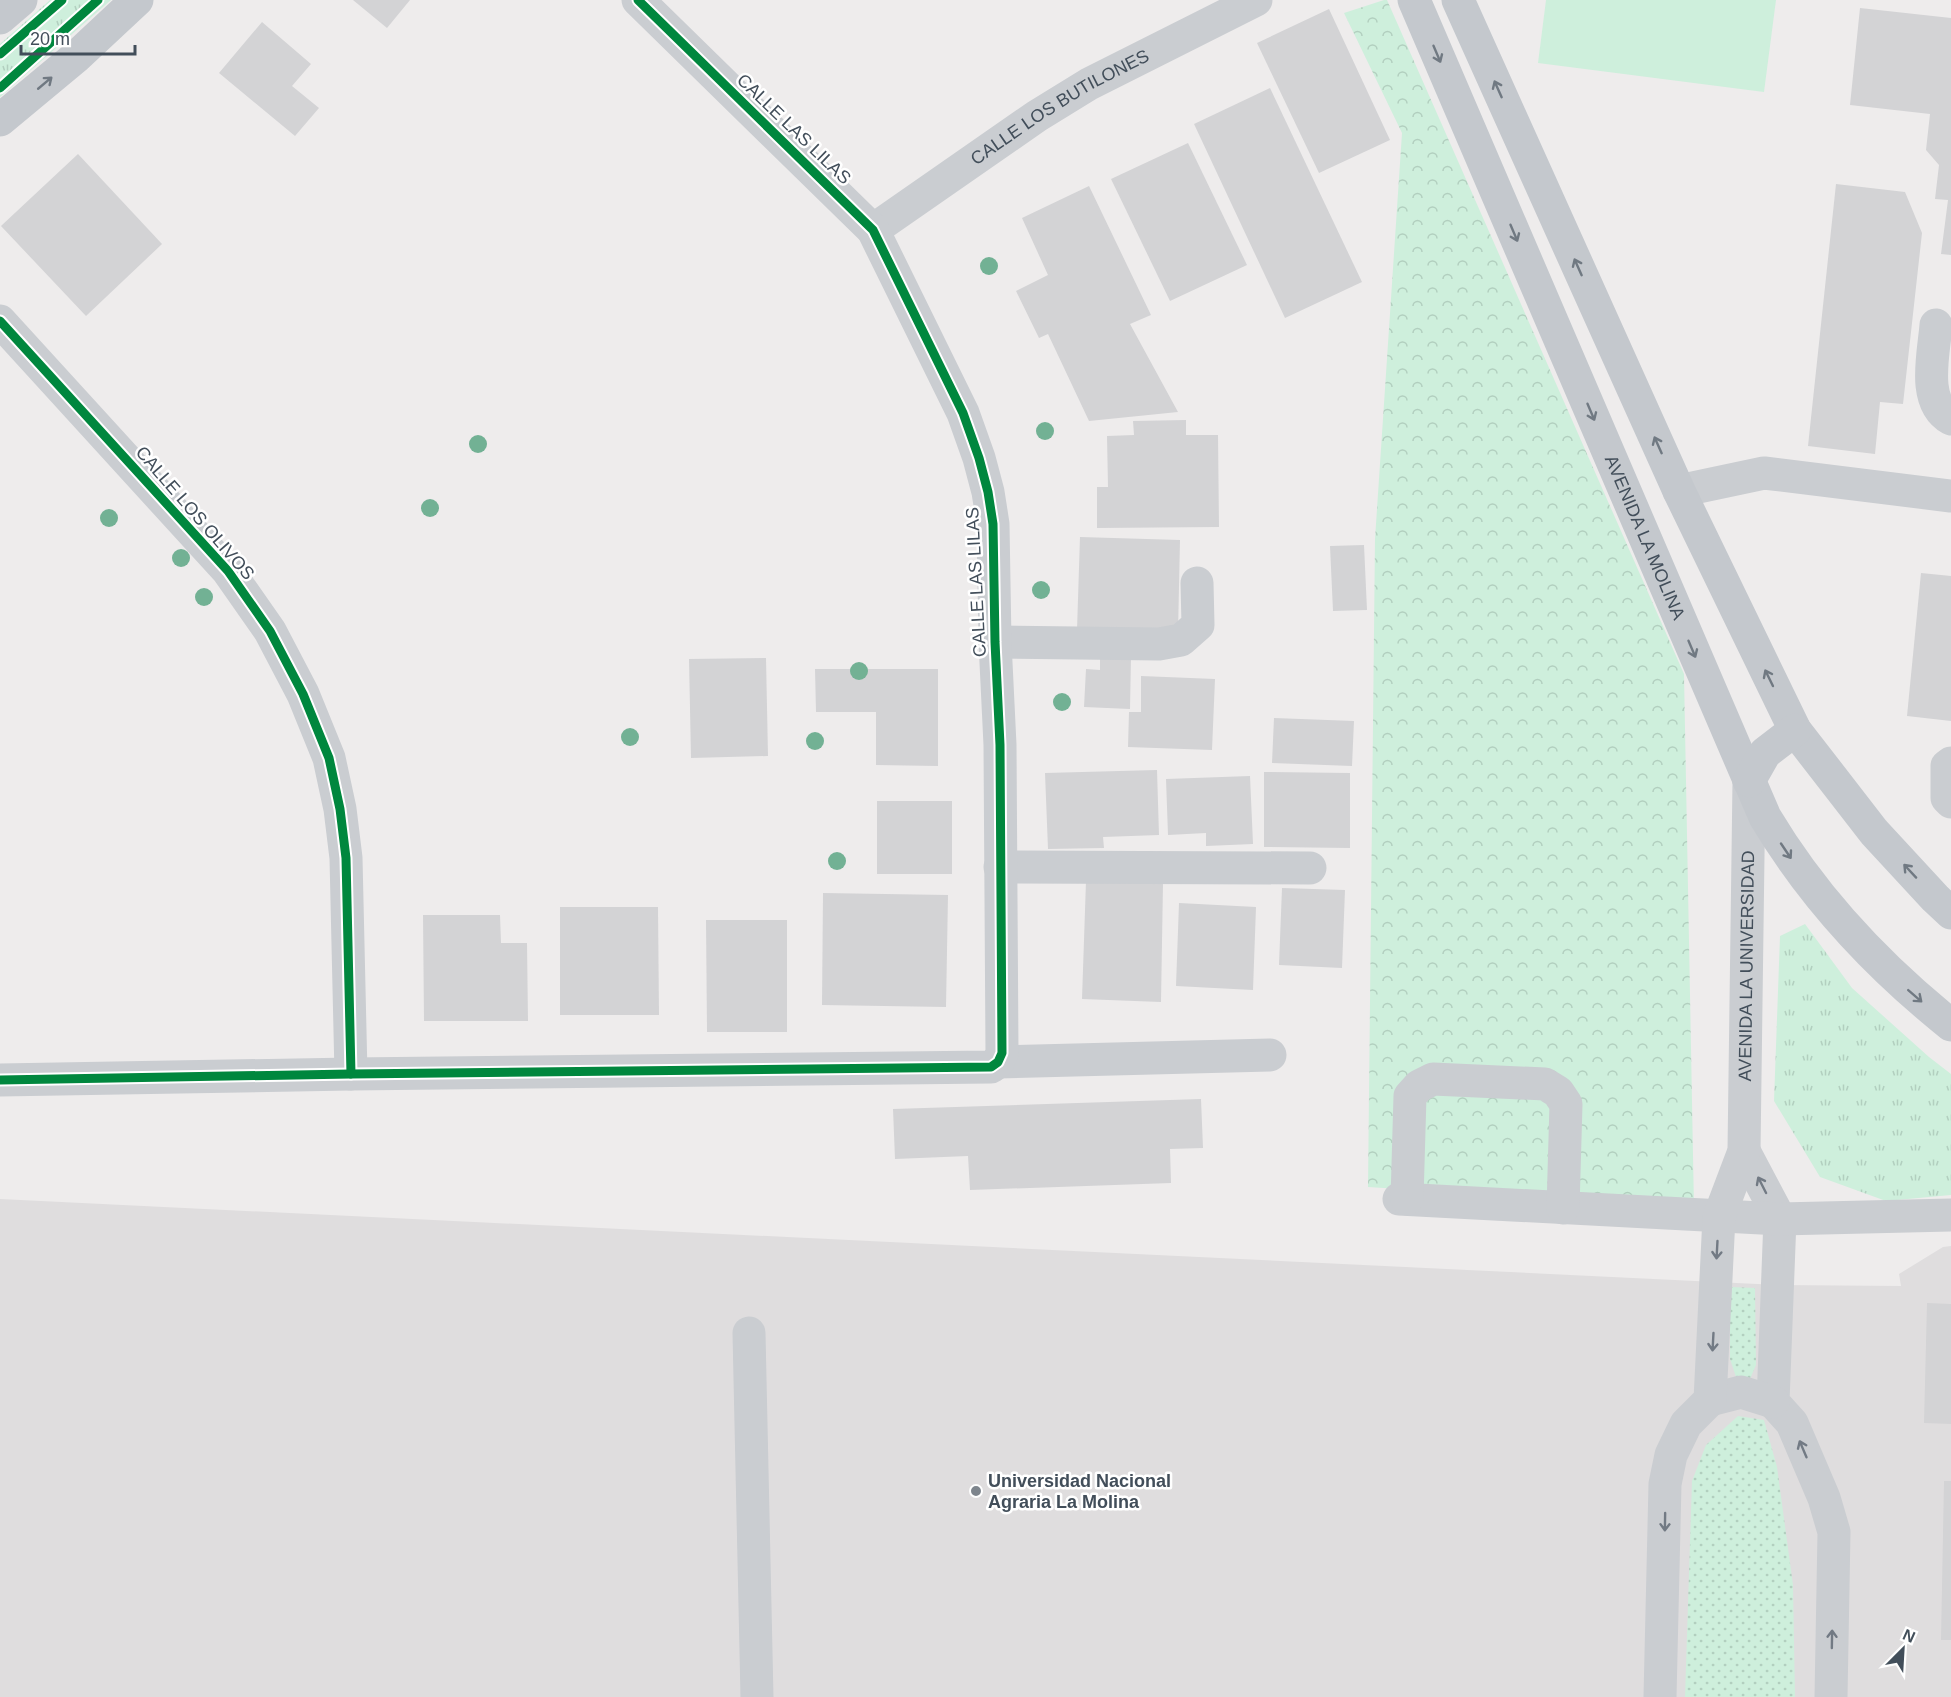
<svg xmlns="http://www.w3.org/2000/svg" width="1951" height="1697" viewBox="0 0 1951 1697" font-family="Helvetica,sans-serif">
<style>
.education{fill:#dfddde}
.grass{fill:url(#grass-tufts)}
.park{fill:url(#park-crowns)}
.garden{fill:url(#garden-dots)}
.pitch{fill:#ceefdc}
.building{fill:#d3d3d5}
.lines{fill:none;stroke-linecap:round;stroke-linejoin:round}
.minor{stroke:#cacdd1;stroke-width:33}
.major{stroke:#c4c8cd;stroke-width:33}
.cycleway-casing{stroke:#fff;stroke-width:13}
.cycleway{stroke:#00873e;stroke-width:9}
.tree{fill:#72b194}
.oneway{stroke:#707982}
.oneway2{stroke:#727a84}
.poi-dot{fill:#7e858d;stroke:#fff;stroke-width:2}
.labels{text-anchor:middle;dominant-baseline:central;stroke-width:5;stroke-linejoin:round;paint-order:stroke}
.street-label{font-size:18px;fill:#424e5a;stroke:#fff}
.poi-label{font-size:18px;font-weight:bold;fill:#424e5a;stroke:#fff;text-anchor:start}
</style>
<defs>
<pattern id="grass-tufts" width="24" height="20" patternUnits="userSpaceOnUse" patternTransform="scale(1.5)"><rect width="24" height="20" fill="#ceefdc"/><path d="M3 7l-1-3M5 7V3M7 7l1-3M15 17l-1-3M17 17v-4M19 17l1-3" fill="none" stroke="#b2cfbf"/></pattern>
<pattern id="park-crowns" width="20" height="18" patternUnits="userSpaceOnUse" patternTransform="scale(1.5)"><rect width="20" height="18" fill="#ceefdc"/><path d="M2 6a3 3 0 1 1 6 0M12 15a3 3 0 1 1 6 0" fill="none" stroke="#b2cfbf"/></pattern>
<pattern id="garden-dots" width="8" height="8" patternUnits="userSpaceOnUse" patternTransform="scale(1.5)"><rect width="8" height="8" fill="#ceefdc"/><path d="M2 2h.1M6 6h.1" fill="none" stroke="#b2cfbf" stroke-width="1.8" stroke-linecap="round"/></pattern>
</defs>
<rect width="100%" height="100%" fill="#eeecec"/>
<polygon class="education" points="0,1199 1778,1285 1901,1286 1899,1274 1943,1247 1951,1246 1951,1697 0,1697"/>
<g class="grass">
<polygon points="50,0 111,0 0,97 0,44"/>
<polygon points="1805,924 1852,988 1929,1057 1951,1074 1951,1195 1886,1201 1820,1177 1774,1101 1780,936"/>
</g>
<polygon class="park" points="1384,0 1387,0 1684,674 1694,1208 1368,1187 1375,539 1402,133 1344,13"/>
<g class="garden">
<polygon points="1730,1287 1755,1288 1756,1365 1750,1379 1736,1377 1730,1359"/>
<polygon points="1738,1416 1764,1420 1777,1467 1793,1585 1795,1697 1685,1697 1692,1481 1706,1445"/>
</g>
<polygon class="pitch" points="1546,0 1776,0 1764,92 1538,63"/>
<g class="building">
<polygon points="353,0 410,0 387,28"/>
<polygon points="1860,8 1951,18 1951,255 1941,254 1948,200 1935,199 1939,165 1926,150 1930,114 1850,105"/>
<polygon points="1329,9 1390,140 1319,173 1257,43"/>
<polygon points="262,22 311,64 292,86 319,108 295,136 219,73"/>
<polygon points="1270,88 1362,282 1285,318 1194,124"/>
<polygon points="1188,143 1247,265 1170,301 1111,179"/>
<polygon points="78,154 162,244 86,316 1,226"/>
<polygon points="1836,184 1905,192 1922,233 1903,404 1880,402 1875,454 1808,446"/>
<polygon points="1089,186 1151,315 1130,324 1178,412 1089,421 1048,334 1039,338 1016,291 1048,275 1022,218"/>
<polygon points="1186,420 1186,435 1218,435 1219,527 1097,528 1097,487 1108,487 1107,436 1134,435 1133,421"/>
<polygon points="1080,537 1180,540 1178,633 1077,630"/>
<polygon points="1364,545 1367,610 1333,611 1330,546"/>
<polygon points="1921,573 1951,576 1951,721 1907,716"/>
<polygon points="1100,655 1131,656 1130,709 1084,707 1086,669 1100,670"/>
<polygon points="766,658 768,756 691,758 689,659"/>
<polygon points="815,669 938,669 938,766 876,765 876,712 816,712"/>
<polygon points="1141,676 1215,679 1212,750 1128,747 1129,712 1141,712"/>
<polygon points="1274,718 1354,721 1352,766 1272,763"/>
<polygon points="1157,770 1159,835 1103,837 1104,848 1048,849 1045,773"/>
<polygon points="1264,772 1350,773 1350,848 1264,847"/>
<polygon points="1250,776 1253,844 1206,846 1206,833 1168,835 1166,779"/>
<rect x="877" y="801" width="75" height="73"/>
<polygon points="1086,881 1163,883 1161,1002 1082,999"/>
<polygon points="1282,888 1345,890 1342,968 1279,965"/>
<polygon points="823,893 948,895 946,1007 822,1005"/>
<polygon points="1179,903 1256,907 1253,990 1176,986"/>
<polygon points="560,907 658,907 659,1015 560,1015"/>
<polygon points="423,915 500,915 501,943 527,943 528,1021 424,1021"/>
<polygon points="706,920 787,920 787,1032 707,1032"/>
<polygon points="1201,1099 1203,1148 1170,1149 1171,1183 970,1190 968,1156 895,1159 893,1109"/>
<polygon points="1927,1303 1951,1304 1951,1424 1924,1423"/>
<polygon points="1944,1481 1951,1481 1951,1640 1941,1640"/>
</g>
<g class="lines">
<g class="minor">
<path id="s1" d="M 873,230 L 1037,116 L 1089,84 L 1256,0"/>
<polyline points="0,321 228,571 270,631 303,694 329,758 340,809 346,858 351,1074"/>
<path d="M 1936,325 C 1934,353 1921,402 1951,419"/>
<polyline points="1679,491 1764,473 1951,496"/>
<polyline points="995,642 1159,644 1181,640 1198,625 1197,583"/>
<polyline points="1951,763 1947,766 1947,798 1951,802"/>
<polyline points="1000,867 1310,868"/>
<polyline points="998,1062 1270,1055"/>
<polyline points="0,1080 351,1074 991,1067 998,1062 1002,1053 1000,745 995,642 993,524 988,492 979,458 963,413 873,230 638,0"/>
<polyline points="1744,1151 1780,1219 1773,1402 1792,1423 1824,1498 1834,1532 1831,1697"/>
<polyline points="1399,1199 1780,1219 1951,1215"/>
<polyline points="1407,1199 1410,1096 1419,1086 1433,1079 1545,1084 1558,1092 1566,1104 1563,1208"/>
<polyline points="749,1333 757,1697"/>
<polyline points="1710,1400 1741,1392 1773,1402"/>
<path id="s2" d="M 1660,1697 L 1665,1484 L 1671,1455 L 1686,1424 L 1710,1400 L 1719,1217 L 1744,1151 L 1749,781"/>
</g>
<g class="major">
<path id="s3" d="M 1414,0 L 1765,817 C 1814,899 1876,965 1951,1025"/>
<polyline points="1458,0 1679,491 1795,730 1874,832 1935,898 1951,913"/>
<polyline points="0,18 21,0"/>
<polyline points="0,120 77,56 137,0"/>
<polyline points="1749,781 1765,753 1795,730"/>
</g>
<g class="cycleway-casing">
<g id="cycleway">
<polyline points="0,54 62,0"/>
<polyline points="0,88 98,0"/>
<polyline points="0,321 228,571 270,631 303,694 329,758 340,809 346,858 351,1074"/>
<polyline points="0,1080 351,1074 991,1067 998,1062 1002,1053 1000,745 995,642 993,524 988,492 979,458 963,413 873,230 638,0"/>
</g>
</g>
<use href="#cycleway" class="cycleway"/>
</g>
<g class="tree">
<circle cx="989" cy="266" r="9"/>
<circle cx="1045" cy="431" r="9"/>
<circle cx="478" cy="444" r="9"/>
<circle cx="430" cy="508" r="9"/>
<circle cx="109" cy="518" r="9"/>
<circle cx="181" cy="558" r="9"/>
<circle cx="1041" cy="590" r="9"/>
<circle cx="204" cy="597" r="9"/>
<circle cx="859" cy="671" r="9"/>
<circle cx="1062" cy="702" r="9"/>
<circle cx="630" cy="737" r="9"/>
<circle cx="815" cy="741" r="9"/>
<circle cx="837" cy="861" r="9"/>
</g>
<defs><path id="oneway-shaft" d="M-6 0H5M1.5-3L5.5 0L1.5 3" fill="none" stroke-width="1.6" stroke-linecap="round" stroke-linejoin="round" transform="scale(1.5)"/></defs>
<g class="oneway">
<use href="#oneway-shaft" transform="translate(1437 54) rotate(67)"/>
<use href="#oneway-shaft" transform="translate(45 83) rotate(-40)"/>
<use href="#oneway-shaft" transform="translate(1498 89) rotate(-114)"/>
<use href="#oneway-shaft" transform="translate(1514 233) rotate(67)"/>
<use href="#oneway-shaft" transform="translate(1578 267) rotate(-114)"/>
<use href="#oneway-shaft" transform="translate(1591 412) rotate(67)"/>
<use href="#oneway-shaft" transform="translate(1658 445) rotate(-114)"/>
<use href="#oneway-shaft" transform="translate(1692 649) rotate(67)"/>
<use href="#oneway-shaft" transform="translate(1769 678) rotate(-116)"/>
<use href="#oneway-shaft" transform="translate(1786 851) rotate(56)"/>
<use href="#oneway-shaft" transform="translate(1910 871) rotate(-133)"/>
<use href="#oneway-shaft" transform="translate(1915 996) rotate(41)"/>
</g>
<g class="oneway2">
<use href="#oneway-shaft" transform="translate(1762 1185) rotate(-117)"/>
<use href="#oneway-shaft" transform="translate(1717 1250) rotate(93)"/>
<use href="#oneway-shaft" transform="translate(1713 1342) rotate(93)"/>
<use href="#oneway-shaft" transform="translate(1803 1449) rotate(-113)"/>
<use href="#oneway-shaft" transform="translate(1665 1522) rotate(91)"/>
<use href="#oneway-shaft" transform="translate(1832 1639) rotate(-89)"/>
</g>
<circle class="poi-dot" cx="976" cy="1491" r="6"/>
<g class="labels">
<g class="street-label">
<text stroke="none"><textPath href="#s1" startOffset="224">CALLE LOS BUTILONES</textPath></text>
<text transform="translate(794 129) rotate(44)">CALLE LAS LILAS</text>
<text transform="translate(195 513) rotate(49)">CALLE LOS OLIVOS</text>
<text stroke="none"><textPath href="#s3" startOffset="585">AVENIDA LA MOLINA</textPath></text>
<text transform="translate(976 582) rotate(-93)">CALLE LAS LILAS</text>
<text stroke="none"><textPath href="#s2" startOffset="750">AVENIDA LA UNIVERSIDAD</textPath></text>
</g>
<g class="poi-label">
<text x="988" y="1481">Universidad Nacional<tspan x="988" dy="21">Agraria La Molina</tspan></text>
</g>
</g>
<g transform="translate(1903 1649) rotate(24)" stroke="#ffffff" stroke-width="4.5" paint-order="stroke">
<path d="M0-4.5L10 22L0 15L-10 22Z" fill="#424e5a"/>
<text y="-9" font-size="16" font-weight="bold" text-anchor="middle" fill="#424e5a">N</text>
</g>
<path d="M21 45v9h114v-9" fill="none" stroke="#424e5a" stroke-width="3"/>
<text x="30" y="45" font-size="18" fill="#424e5a" stroke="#ffffff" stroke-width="4.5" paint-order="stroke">20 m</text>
</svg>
